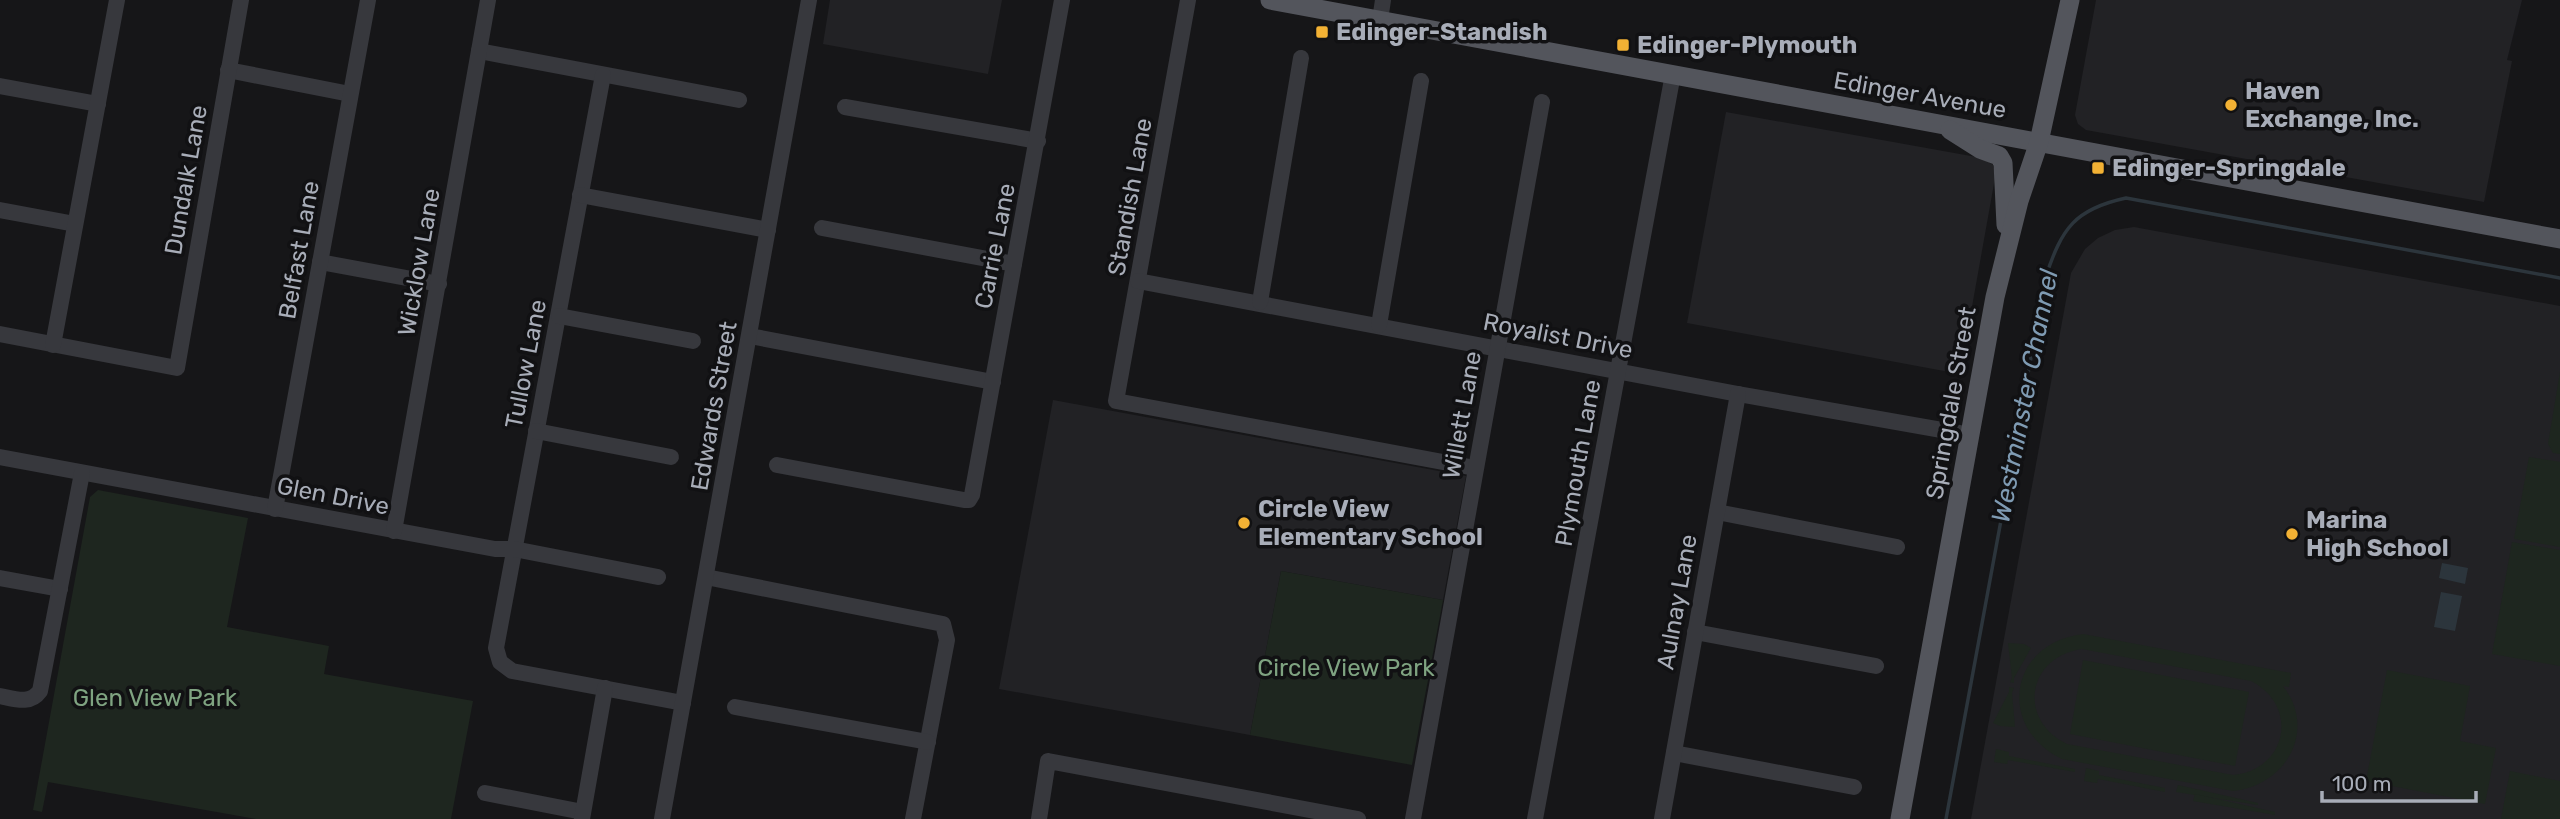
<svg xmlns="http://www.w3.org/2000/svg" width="2560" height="819" viewBox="0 0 2560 819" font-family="Rubik,sans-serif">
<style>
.built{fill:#222225}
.green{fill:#1e261f;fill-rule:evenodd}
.water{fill:#2c353c}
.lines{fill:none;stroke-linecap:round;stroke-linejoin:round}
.stream{stroke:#2c353c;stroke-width:3.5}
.minor{stroke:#37383d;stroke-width:16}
.major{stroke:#53555c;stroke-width:19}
.poi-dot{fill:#f2b134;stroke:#111113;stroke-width:2.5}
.labels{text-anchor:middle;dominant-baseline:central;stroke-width:7;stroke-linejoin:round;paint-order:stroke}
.poi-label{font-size:24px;font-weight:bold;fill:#a8adb8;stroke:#111113;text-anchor:start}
.street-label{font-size:24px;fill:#a8adb8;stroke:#111113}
.park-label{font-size:24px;fill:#7fa381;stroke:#111113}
.water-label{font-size:26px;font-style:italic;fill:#7f9bb3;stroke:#111113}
</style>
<rect width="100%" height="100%" fill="#161618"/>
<g class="built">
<polygon points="830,0 1002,0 988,74 823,44"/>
<polygon points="2096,0 2522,0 2507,60 2512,61 2484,202 2086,130 2078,124 2075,115"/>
<polygon points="1726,112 1982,158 1993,165 1995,178 1960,374 1687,323"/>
<polygon points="2134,227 2560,306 2560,819 1971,819 2071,273 2085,249 2098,238 2115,230"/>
<polygon points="1053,400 1466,476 1443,600 1281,571 1250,735 999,689"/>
</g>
<g class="green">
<polygon points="2560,372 2560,454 2553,453 2548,444"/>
<polygon points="2529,457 2560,462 2560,547 2514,539"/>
<polygon points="98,490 248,518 227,627 329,646 324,674 473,701 451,819 256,819 48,782 42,812 33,810 90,497"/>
<polygon points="2512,542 2560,550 2560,666 2492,654"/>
<polygon points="1281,571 1443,600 1412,765 1250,735"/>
<path d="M 2083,634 L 2291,673 L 2289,687 L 2283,686 C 2318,731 2285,786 2233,791 L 2062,759 C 1996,727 2009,643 2083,634 ZM 2082,649 L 2251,681 C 2300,706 2287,770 2233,775 L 2067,744 C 2017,720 2027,657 2082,649 Z"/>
<polygon points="2008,643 2024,644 2031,648 2014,678 2014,683 2010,682 2012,678"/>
<polygon points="2083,660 2249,692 2235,766 2070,734"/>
<polygon points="2387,670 2470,686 2460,741 2496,748 2485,804 2366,781"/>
<polygon points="2009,687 2014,688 2012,693 2015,727 2000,726 1993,723 2009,692"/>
<polygon points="1996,749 2009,752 2009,756 2075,769 2075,772 2008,760 2007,764 1994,762"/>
<polygon points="2086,768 2099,771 2099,775 2165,788 2165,792 2098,779 2097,783 2084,781"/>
<polygon points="2510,771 2560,781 2560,819 2501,819"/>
<polygon points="2178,785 2258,803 2258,805 2176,792"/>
<polygon points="2195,794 2275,812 2275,815 2193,801"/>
</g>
<g class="water">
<polygon points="2442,563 2468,568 2465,584 2439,578"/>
<polygon points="2441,592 2462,596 2455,631 2434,627"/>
</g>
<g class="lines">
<path class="stream" d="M 1946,819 L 2046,276 C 2062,228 2075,209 2126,198 L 2560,278"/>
<g class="minor">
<polyline points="1188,0 1116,401 1475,468"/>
<polyline points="1380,20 1383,0"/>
<polyline points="479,51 739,100"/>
<polyline points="228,70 350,94"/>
<polyline points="603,75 496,648 500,662 512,671 683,703"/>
<polyline points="0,86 98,104"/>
<polyline points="845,107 1038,141"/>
<polyline points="580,195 768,230"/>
<polyline points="0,210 75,224"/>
<polyline points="822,228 1014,264"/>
<polyline points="320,262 439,284"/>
<polyline points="1138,281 1738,394 1970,435"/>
<polyline points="1260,302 1301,58"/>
<polyline points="559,316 693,341"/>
<polyline points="1379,325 1421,81"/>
<polyline points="0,334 177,368 241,0"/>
<polyline points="750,336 993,382"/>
<polyline points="53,345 117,0"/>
<polyline points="536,431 671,457"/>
<polyline points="0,457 495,549 514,549 658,577"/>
<polyline points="777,465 964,500 969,500 972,495 1062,0"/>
<polyline points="275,509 368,0"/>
<polyline points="1717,512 1897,547"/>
<polyline points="394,531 488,0"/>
<polyline points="706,577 943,624 947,640 913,819"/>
<polyline points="0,578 60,589"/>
<polyline points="1695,632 1876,666"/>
<path d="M 0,696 C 15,699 30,705 40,691 L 82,473"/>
<polyline points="735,707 928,742"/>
<polyline points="1674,753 1854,787"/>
<polyline points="485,793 583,812"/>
<polyline points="582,819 605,688"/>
<polyline points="662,819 809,0"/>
<polyline points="1039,819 1048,761 1358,819"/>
<polyline points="1413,819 1542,102"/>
<polyline points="1535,819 1673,74"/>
<polyline points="1662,819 1738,394"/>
</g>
<g class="major">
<polyline points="1270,0 2560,239"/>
<polyline points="1950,130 1980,149 1999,156 2003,163 2006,225"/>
<polyline points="1900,819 1995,297 2019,201 2039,142 2070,0"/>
</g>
</g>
<g class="poi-dot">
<rect x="1315" y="25" width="14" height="14" rx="3.5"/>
<rect x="1616" y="38" width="14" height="14" rx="3.5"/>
<circle cx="2231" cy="105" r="7"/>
<rect x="2091" y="161" width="14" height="14" rx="3.5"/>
<circle cx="1244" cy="523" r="7"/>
<circle cx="2292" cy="534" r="7"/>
</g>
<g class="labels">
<g class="poi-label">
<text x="1336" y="32">Edinger-Standish</text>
<text x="1637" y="45">Edinger-Plymouth</text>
<text x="2245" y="91">Haven<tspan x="2245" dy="28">Exchange, Inc.</tspan></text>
<text x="2112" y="168">Edinger-Springdale</text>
<text x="1258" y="509">Circle View<tspan x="1258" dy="28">Elementary School</tspan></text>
<text x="2306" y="520">Marina<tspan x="2306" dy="28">High School</tspan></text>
</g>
<g class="street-label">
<text transform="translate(1920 95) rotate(10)">Edinger Avenue</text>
<text transform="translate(186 180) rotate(-80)">Dundalk Lane</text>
<text transform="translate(1130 197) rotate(-80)">Standish Lane</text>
<text transform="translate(995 246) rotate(-79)">Carrie Lane</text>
<text transform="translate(299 250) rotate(-80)">Belfast Lane</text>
<text transform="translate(419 262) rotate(-80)">Wicklow Lane</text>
<text transform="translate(1558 336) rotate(11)">Royalist Drive</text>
<text transform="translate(526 364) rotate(-79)">Tullow Lane</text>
<text transform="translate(1951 403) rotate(-80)">Springdale Street</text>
<text transform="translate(714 406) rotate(-80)">Edwards Street</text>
<text transform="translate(1462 415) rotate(-80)">Willett Lane</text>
<text transform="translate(1578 463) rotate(-80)">Plymouth Lane</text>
<text transform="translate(333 496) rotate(11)">Glen Drive</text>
<text transform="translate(1677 602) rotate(-80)">Aulnay Lane</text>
</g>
<g class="park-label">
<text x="1346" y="668">Circle View Park</text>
<text x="155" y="698">Glen View Park</text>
</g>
<g class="water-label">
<text transform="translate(2025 396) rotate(-79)">Westminster Channel</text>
</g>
</g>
<path d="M2322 791v10h154v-10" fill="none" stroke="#a8adb8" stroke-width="3.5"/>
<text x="2332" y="791" font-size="21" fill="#a8adb8" stroke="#111113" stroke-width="5" paint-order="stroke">100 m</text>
</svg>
